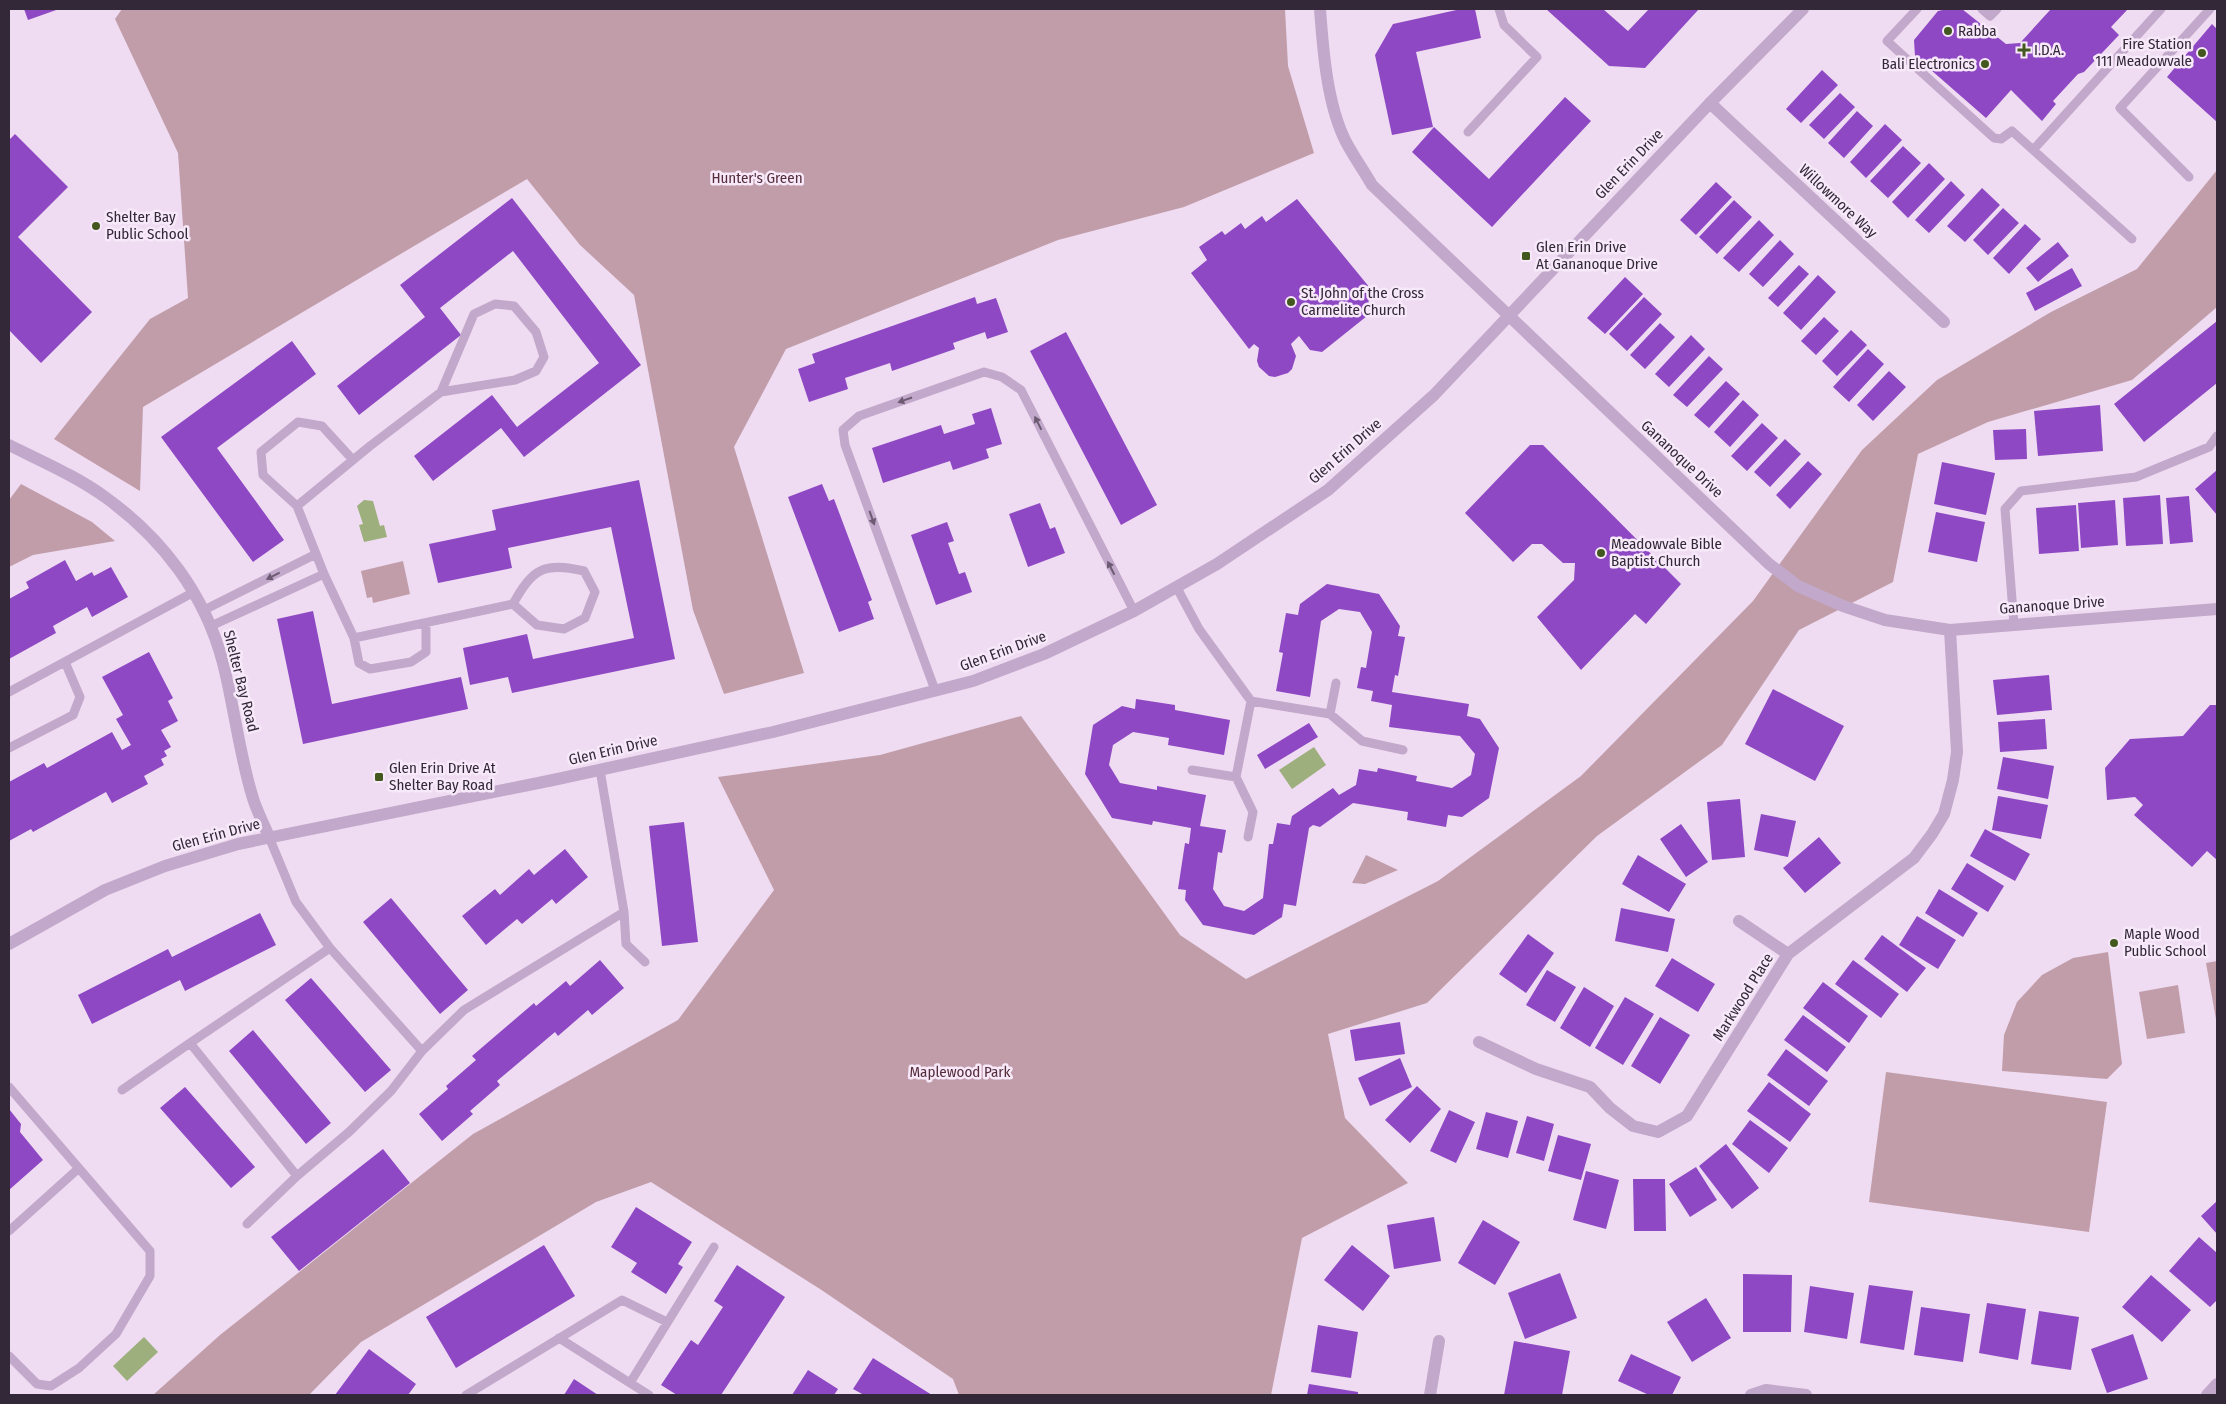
<svg xmlns="http://www.w3.org/2000/svg" width="2226" height="1404" font-family="'Fira Sans Condensed',sans-serif">
	<rect width="100%" height="100%" fill="#efdcf2"/>
	<!-- green -->
	<path fill="#c19da9" d="M122,9H1285L1288,66L1314,153L1184,207L1058,240L786,349L734,447L804,673L724,694L693,610L634,295L580,245L527,179L143,407L140,491L54,439L150,319L188,298L178,153L115,19Z
		M2217,170V307L2132,380L1988,422L1918,454L1893,582L1799,630L1722,745L1597,836L1427,1003L1328,1034L1345,1118L1408,1183L1302,1238L1271,1395H959L953,1379L820,1289L651,1182L596,1202L361,1342L309,1395H153L220,1335L473,1134L678,1020L774,890L718,777L880,755L1021,716L1180,935L1246,979L1438,881L1581,776L1753,601L1862,450L1937,380L2051,312L2137,269Z
		M21,484L92,522L115,541L33,555L9,567V500Z
		M403,561L410,594L373,603L372,597L367,598L361,571Z
		M1366,855L1398,870L1365,884L1352,883Z
		M2108,952L2122,1064L2107,1079L2002,1071L2004,1035L2017,1002L2042,975L2073,958Z
		M2217,961V1025L2206,963Z
		M2178,985L2185,1033L2147,1039L2139,992Z
		M1886,1072L2107,1102L2089,1232L1869,1202Z"/>
	<!-- water -->
	<path fill="#9caf7c" d="M364,500L373,501L380,526L384,525L387,537L364,542L359,525L363,524L357,506Z
		M1314,747L1326,765L1292,789L1279,770Z
		M144,1337L158,1352L127,1381L113,1366Z"/>
	<!-- building -->
	<path fill="#8e48c4" d="M24,9H59L28,20Z
		M1461,9H1475L1481,38L1416,52L1433,127L1392,135L1375,55L1393,24Z
		M1546,9H1603L1628,31L1649,9H1699L1645,68L1609,66Z
		M1947,9H1962L2006,44L2020,43L2051,9H2128L2111,27L2119,35L2084,72L2078,74L2053,101L2056,104L2042,121L2011,90L1986,118L1915,56L1914,40L1938,11Z
		M2212,24L2217,29V122L2167,77Z
		M1822,70L1838,85L1801,123L1786,109Z
		M1840,93L1855,107L1824,139L1809,125Z
		M1565,97L1591,121L1492,227L1412,152L1434,127L1489,179Z
		M1857,111L1873,126L1844,158L1828,143Z
		M1885,124L1902,140L1866,178L1850,162Z
		M15,134L68,187L18,237L92,312L41,363L9,330V140Z
		M1903,146L1921,163L1888,198L1870,181Z
		M1929,163L1945,179L1908,218L1892,202Z
		M1951,181L1965,195L1929,233L1915,220Z
		M1716,182L1732,197L1696,235L1680,220Z
		M1982,188L2000,205L1965,242L1947,226Z
		M512,198L641,365L524,457L501,428L433,481L414,456L492,395L517,427L599,363L513,251L440,308L461,335L359,415L337,386L425,317L400,285Z
		M1297,199L1370,288L1367,316L1322,352L1310,350L1299,336L1291,344L1296,356L1292,369L1288,373L1275,377L1269,376L1259,367L1257,361L1259,348L1254,344L1249,349L1191,273L1207,260L1199,247L1222,231L1225,235L1241,223L1245,229L1262,216L1266,222Z
		M1734,200L1752,217L1717,254L1699,237Z
		M2003,208L2019,223L1988,255L1973,240Z
		M1759,220L1774,235L1739,272L1723,258Z
		M2025,224L2041,239L2009,274L1993,258Z
		M1780,240L1794,254L1763,287L1749,274Z
		M2058,242L2069,256L2038,282L2026,268Z
		M1799,265L1809,274L1778,307L1768,298Z
		M2072,268L2082,286L2035,311L2026,293Z
		M1818,275L1836,292L1801,330L1783,313Z
		M1625,277L1643,294L1605,334L1587,318Z
		M975,297L977,304L996,298L1008,332L987,339L985,332L953,343L955,349L892,371L890,363L845,378L848,389L809,402L798,369L815,363L812,354Z
		M1644,297L1662,314L1627,351L1609,334Z
		M1824,317L1839,331L1816,355L1801,341Z
		M2217,321V383L2144,442L2114,404Z
		M1660,323L1675,337L1645,369L1630,355Z
		M1851,330L1867,345L1837,376L1822,361Z
		M1066,332L1157,505L1121,525L1030,351Z
		M1691,335L1705,349L1669,387L1655,374Z
		M292,341L316,374L217,448L284,540L253,562L161,437Z
		M1868,349L1884,364L1849,402L1833,387Z
		M1709,356L1723,369L1687,407L1673,395Z
		M1889,371L1906,387L1873,421L1857,405Z
		M1726,381L1740,394L1709,428L1694,415Z
		M1743,400L1759,415L1730,447L1714,432Z
		M2100,405L2103,451L2038,456L2034,411Z
		M991,408L1002,444L986,449L989,458L953,470L950,461L883,483L872,448L941,425L944,434L975,424L972,414Z
		M1762,423L1778,438L1747,471L1731,456Z
		M2026,429L2027,459L1995,460L1993,430Z
		M1785,439L1801,454L1770,487L1754,472Z
		M1530,445H1543L1681,584L1646,624L1635,614L1581,670L1537,617L1574,580L1575,563H1563L1542,544H1532L1513,562L1465,513Z
		M1808,461L1822,474L1790,509L1776,495Z
		M1942,462L1995,473L1986,515L1934,504Z
		M2217,470V515L2195,489Z
		M639,480L675,659L512,693L508,677L470,685L463,648L527,634L533,659L634,638L611,527L508,548L512,568L438,583L429,544L496,530L492,510Z
		M822,484L829,501L834,499L872,600L868,602L874,619L839,632L788,497Z
		M2160,495L2163,544L2126,546L2123,498Z
		M2189,496L2193,542L2170,544L2166,498Z
		M2115,500L2118,545L2081,548L2078,503Z
		M1040,503L1050,529L1055,527L1065,553L1028,567L1009,514Z
		M2076,505L2079,551L2039,554L2036,508Z
		M1936,512L1985,522L1977,562L1928,552Z
		M947,522L954,541L948,543L959,574L965,572L972,592L936,605L911,535Z
		M65,560L76,581L92,572L94,576L111,567L128,597L92,617L87,607L53,626L56,633L9,659V599L29,588L26,582Z
		M1327,584L1379,594L1400,626L1398,636L1405,637L1398,676L1395,675L1392,692L1469,704L1467,716L1480,719L1499,748L1489,798L1462,817L1448,815L1446,827L1407,820L1408,812L1353,803L1320,827L1313,825L1309,828L1296,906L1284,904L1282,917L1254,935L1203,925L1185,900L1186,890L1178,889L1185,843L1189,844L1191,828L1153,821L1152,825L1112,818L1085,774L1093,725L1122,706L1135,709L1136,699L1175,705V710L1230,720L1224,755L1168,745L1169,738L1133,732L1113,745L1109,765L1120,783L1157,790V786L1206,795L1200,826L1226,830L1222,853L1218,852L1213,889L1224,906L1244,911L1263,898L1269,844H1273L1277,823L1290,825L1292,816L1333,788L1339,795L1356,785L1359,769L1377,772L1378,768L1417,776L1416,781L1452,788L1471,775L1475,754L1460,736L1389,727L1392,705L1371,701L1373,691L1357,688L1361,667L1366,668L1372,632L1360,612L1339,609L1321,621L1310,697L1276,691L1283,653L1279,652L1286,613L1298,615L1300,604Z
		M313,611L332,704L461,677L468,709L303,744L277,619Z
		M149,652L173,698L168,701L178,721L161,730L171,747L164,751L167,756L161,759L164,765L144,776L148,784L112,803L106,792L33,832L31,829L9,841V782L44,763L47,768L112,732L122,750L131,745L116,719L123,715L102,677Z
		M2049,675L2052,710L1997,715L1993,680Z
		M1773,689L1844,726L1815,781L1745,744Z
		M2210,705H2217V860L2207,851L2192,867L2134,815L2143,805L2135,797L2107,800L2105,768L2130,739L2183,736Z
		M2045,719L2047,749L2000,752L1998,722Z
		M1309,723L1318,737L1265,769L1257,755Z
		M2003,757L2054,766L2048,799L1997,789Z
		M1998,796L2048,805L2041,839L1992,830Z
		M1740,799L1745,857L1712,860L1707,802Z
		M1761,814L1796,821L1788,857L1754,850Z
		M684,822L698,942L662,946L649,826Z
		M1681,824L1708,862L1686,877L1660,839Z
		M1985,829L2030,854L2015,881L1970,856Z
		M1819,837L1841,863L1805,893L1783,868Z
		M565,849L588,877L556,904L552,899L522,924L517,919L486,945L462,916L495,889L500,895L529,869L534,875Z
		M1638,855L1686,884L1669,912L1622,884Z
		M1967,863L2004,886L1988,912L1951,889Z
		M1939,889L1978,913L1963,937L1925,913Z
		M391,898L468,990L440,1014L363,922Z
		M1621,908L1675,919L1668,952L1615,941Z
		M260,913L276,945L185,991L180,980L92,1024L78,995L168,949L172,957Z
		M1917,916L1956,940L1938,969L1899,945Z
		M1528,934L1554,953L1526,993L1499,974Z
		M1882,935L1926,968L1907,992L1864,959Z
		M1672,958L1715,984L1698,1012L1655,986Z
		M600,960L624,988L592,1015L588,1010L558,1036L555,1032L497,1081L500,1085L470,1111L473,1114L442,1141L419,1114L448,1089L446,1086L476,1060L472,1056L534,1003L536,1006L566,981L570,986Z
		M1853,960L1899,994L1881,1018L1835,984Z
		M1547,970L1576,987L1555,1022L1526,1005Z
		M311,978L391,1070L365,1092L285,1000Z
		M1823,982L1868,1016L1849,1043L1803,1008Z
		M1584,987L1614,1006L1590,1047L1560,1028Z
		M1625,997L1654,1014L1623,1065L1595,1048Z
		M1803,1015L1846,1047L1827,1072L1784,1040Z
		M1660,1017L1690,1035L1660,1084L1631,1066Z
		M1400,1022L1405,1054L1355,1061L1350,1030Z
		M253,1030L331,1123L306,1144L229,1051Z
		M1786,1049L1828,1081L1809,1106L1767,1075Z
		M1400,1058L1412,1087L1370,1106L1358,1078Z
		M1769,1082L1811,1114L1790,1142L1747,1111Z
		M1417,1086L1441,1109L1410,1143L1385,1120Z
		M185,1087L255,1167L231,1188L160,1108Z
		M9,1109L21,1124L20,1132L43,1160L9,1190Z
		M1449,1110L1475,1122L1456,1163L1430,1151Z
		M1486,1112L1518,1121L1508,1158L1476,1149Z
		M1527,1116L1554,1124L1544,1161L1516,1153Z
		M1750,1120L1788,1148L1769,1173L1732,1144Z
		M1558,1135L1591,1144L1581,1180L1548,1171Z
		M1726,1144L1759,1188L1732,1209L1699,1166Z
		M383,1149L410,1183L299,1271L271,1237Z
		M1696,1167L1717,1200L1690,1217L1669,1184Z
		M1586,1171L1619,1180L1606,1229L1573,1220Z
		M1633,1179H1665L1666,1231H1634Z
		M2217,1201V1234L2201,1216Z
		M636,1207L692,1242L678,1264L683,1267L666,1294L631,1272L637,1263L611,1247Z
		M1434,1217L1441,1261L1394,1269L1387,1225Z
		M1483,1220L1520,1242L1495,1285L1458,1263Z
		M2199,1237L2217,1253V1300L2210,1307L2169,1271Z
		M544,1245L575,1296L456,1368L426,1317Z
		M1352,1245L1390,1276L1363,1311L1324,1280Z
		M737,1265L785,1297L721,1395H677L661,1385L691,1340L698,1345L723,1307L714,1301Z
		M1560,1273L1577,1318L1525,1339L1508,1293Z
		M1743,1274L1792,1275L1791,1332H1743Z
		M2151,1275L2191,1310L2162,1342L2122,1307Z
		M1869,1285L1913,1291L1904,1350L1860,1343Z
		M1810,1286L1854,1293L1847,1339L1804,1332Z
		M1706,1298L1731,1338L1692,1362L1667,1322Z
		M1987,1303L2026,1309L2018,1360L1979,1353Z
		M1921,1307L1970,1314L1963,1362L1914,1355Z
		M2039,1311L2079,1317L2071,1370L2031,1364Z
		M1318,1325L1358,1332L1351,1378L1311,1372Z
		M2133,1334L2148,1379L2107,1393L2091,1349Z
		M1514,1341L1570,1351L1562,1395H1504Z
		M369,1349L416,1384L408,1395H335Z
		M1631,1354L1681,1377L1672,1395H1649L1618,1381Z
		M873,1358L932,1395H864L853,1389Z
		M808,1370L838,1389L834,1395H792Z
		M574,1379L598,1395H564Z
		M1309,1384L1358,1392V1395H1307Z"/>
	<g fill="none" stroke-linecap="round" stroke-linejoin="round">
		<!-- service -->
		<path stroke="#c2a8ca" stroke-width="9" d="M1917,9L1887,41L1994,138L2001,139L2012,131L2132,239
			M1982,9L1990,16L1997,9
			M1468,132L1537,57L1504,25L1499,9
			M2033,150L2161,9
			M2189,177L2120,108L2210,9
			M441,392L474,314L495,304L514,306L536,332L544,357L536,371L515,380L441,392L370,446L297,506L324,574L354,638L513,604C533,568 544,562 584,571L595,592L585,618L564,629L537,625L513,604
			M297,506L263,475L261,452L298,422L322,426L353,460
			M1177,588L1199,629L1251,701L1330,714L1362,741L1403,750
			M204,610L316,554
			M2014,625L2005,509L2021,491L2136,477L2209,447L2217,436
			M211,626L324,574
			M354,638L359,663L370,669L411,662L426,652V624
			M935,690L845,445L843,430L859,416L984,372L1002,377L1021,390L1134,611
			M9,692L194,592
			M1330,714L1336,683
			M9,748L73,715L80,697L65,662
			M1192,770L1236,777
			M269,837L296,902L330,948L190,1043L297,1176L349,1132L391,1091L422,1051L464,1010L624,912L600,770
			M1248,837L1253,812L1236,777L1251,701
			M624,912L626,944L645,962
			M330,948L422,1051
			M9,1087L150,1251V1276L116,1334L79,1368L51,1386L37,1384L9,1356
			M122,1090L190,1043
			M247,1224L297,1176
			M9,1231L79,1168
			M559,1338L649,1395
			M630,1383L714,1247
			M466,1395L622,1300L667,1322"/>
		<!-- minor -->
		<path stroke="#c2a8ca" stroke-width="12" d="M1710,103L1944,322
			M1739,921L1788,954
			M1479,1042L1536,1069L1590,1087L1610,1108L1633,1126L1658,1132L1687,1116L1788,954L1914,858L1932,834L1944,814L1953,780L1957,752L1950,630
			M1430,1395L1439,1341
			M1751,1395L1766,1390L1806,1395
			M2207,1395L2217,1384"/>
		<!-- tertiary -->
		<path stroke="#c2a8ca" stroke-width="12" d="M1320,9C1323,50 1327,105 1346,142C1354,157 1364,171 1372,185L1769,564L1798,586L1843,606L1885,620L1950,630L2217,609
			M9,445C41,461 76,476 105,497C162,538 205,594 223,663C234,706 239,752 252,795C256,810 264,824 269,837
			M9,944L105,890L165,866L238,844L553,780L773,732L973,681L1044,654L1134,611L1217,564L1328,490L1434,395L1710,103L1803,9"/>
	</g>
	<!-- one-way arrows -->
	<defs><path id="oneway-solid" d="M-6-.8H1V-3.2L6.5 0L1 3.2V.8H-6Z" transform="scale(1.25)"/></defs>
	<g fill="#6c5b72">
		<use href="#oneway-solid" transform="translate(905 400) rotate(161)"/>
		<use href="#oneway-solid" transform="translate(1038 423) rotate(-117)"/>
		<use href="#oneway-solid" transform="translate(872 518) rotate(70)"/>
		<use href="#oneway-solid" transform="translate(1111 568) rotate(-117)"/>
		<use href="#oneway-solid" transform="translate(273 576) rotate(153)"/>
	</g>
	<!-- markers -->
	<g fill="#42581e" stroke="#f7e9f9" stroke-width="2">
		<circle cx="1948" cy="31" r="5"/>
		<path d="M2021.5 42.5h5v5h5v5h-5v5h-5v-5h-5v-5h5z"/>
		<circle cx="2202" cy="53" r="5"/>
		<circle cx="1985" cy="64" r="5"/>
		<circle cx="96" cy="226" r="5"/>
		<rect x="1521" y="251" width="10" height="10" rx="2.5"/>
		<circle cx="1291" cy="302" r="5"/>
		<circle cx="1601" cy="553" r="5"/>
		<rect x="374" y="772" width="10" height="10" rx="2.5"/>
		<circle cx="2114" cy="943" r="5"/>
	</g>
	<g text-anchor="middle" stroke-width="5" stroke-linejoin="round" paint-order="stroke">
		<!-- poi labels -->
		<g font-size="15" fill="#322837" stroke="#f7e9f9" text-anchor="start">
			<text x="1958" y="36">Rabba</text>
			<text x="2192" y="49" text-anchor="end">Fire Station<tspan x="2192" dy="17">111 Meadowvale</tspan></text>
			<text x="2034" y="55">I.D.A.</text>
			<text x="1975" y="69" text-anchor="end">Bali Electronics</text>
			<text x="106" y="222">Shelter Bay<tspan x="106" dy="17">Public School</tspan></text>
			<text x="1536" y="252">Glen Erin Drive<tspan x="1536" dy="17">At Gananoque Drive</tspan></text>
			<text x="1301" y="298">St. John of the Cross<tspan x="1301" dy="17">Carmelite Church</tspan></text>
			<text x="1611" y="549">Meadowvale Bible<tspan x="1611" dy="17">Baptist Church</tspan></text>
			<text x="389" y="773">Glen Erin Drive At<tspan x="389" dy="17">Shelter Bay Road</tspan></text>
			<text x="2124" y="939">Maple Wood<tspan x="2124" dy="17">Public School</tspan></text>
		</g>
		<!-- street labels -->
		<g font-size="15" fill="#322837" stroke="#f7e9f9">
			<text transform="translate(1629 164) rotate(-46)" y="5">Glen Erin Drive</text>
			<text transform="translate(1838 201) rotate(43)" y="5">Willowmore Way</text>
			<text transform="translate(1345 451) rotate(-41)" y="5">Glen Erin Drive</text>
			<text transform="translate(1682 459) rotate(43)" y="5">Gananoque Drive</text>
			<text transform="translate(2052 605) rotate(-4)" y="5">Gananoque Drive</text>
			<text transform="translate(1003 651) rotate(-20)" y="5">Glen Erin Drive</text>
			<text transform="translate(241 681) rotate(76)" y="5">Shelter Bay Road</text>
			<text transform="translate(613 750) rotate(-13)" y="5">Glen Erin Drive</text>
			<text transform="translate(216 835) rotate(-15)" y="5">Glen Erin Drive</text>
			<text transform="translate(1743 997) rotate(-58)" y="5">Markwood Place</text>
		</g>
		<!-- park labels -->
		<g font-size="15" fill="#552c39" stroke="#f7e9f9">
			<text x="757" y="183">Hunter's Green</text>
			<text x="960" y="1077">Maplewood Park</text>
		</g>
	</g>
	<!-- border -->
	<rect width="2226" height="1404" fill="none" stroke="#322837" stroke-width="20"/>
</svg>
